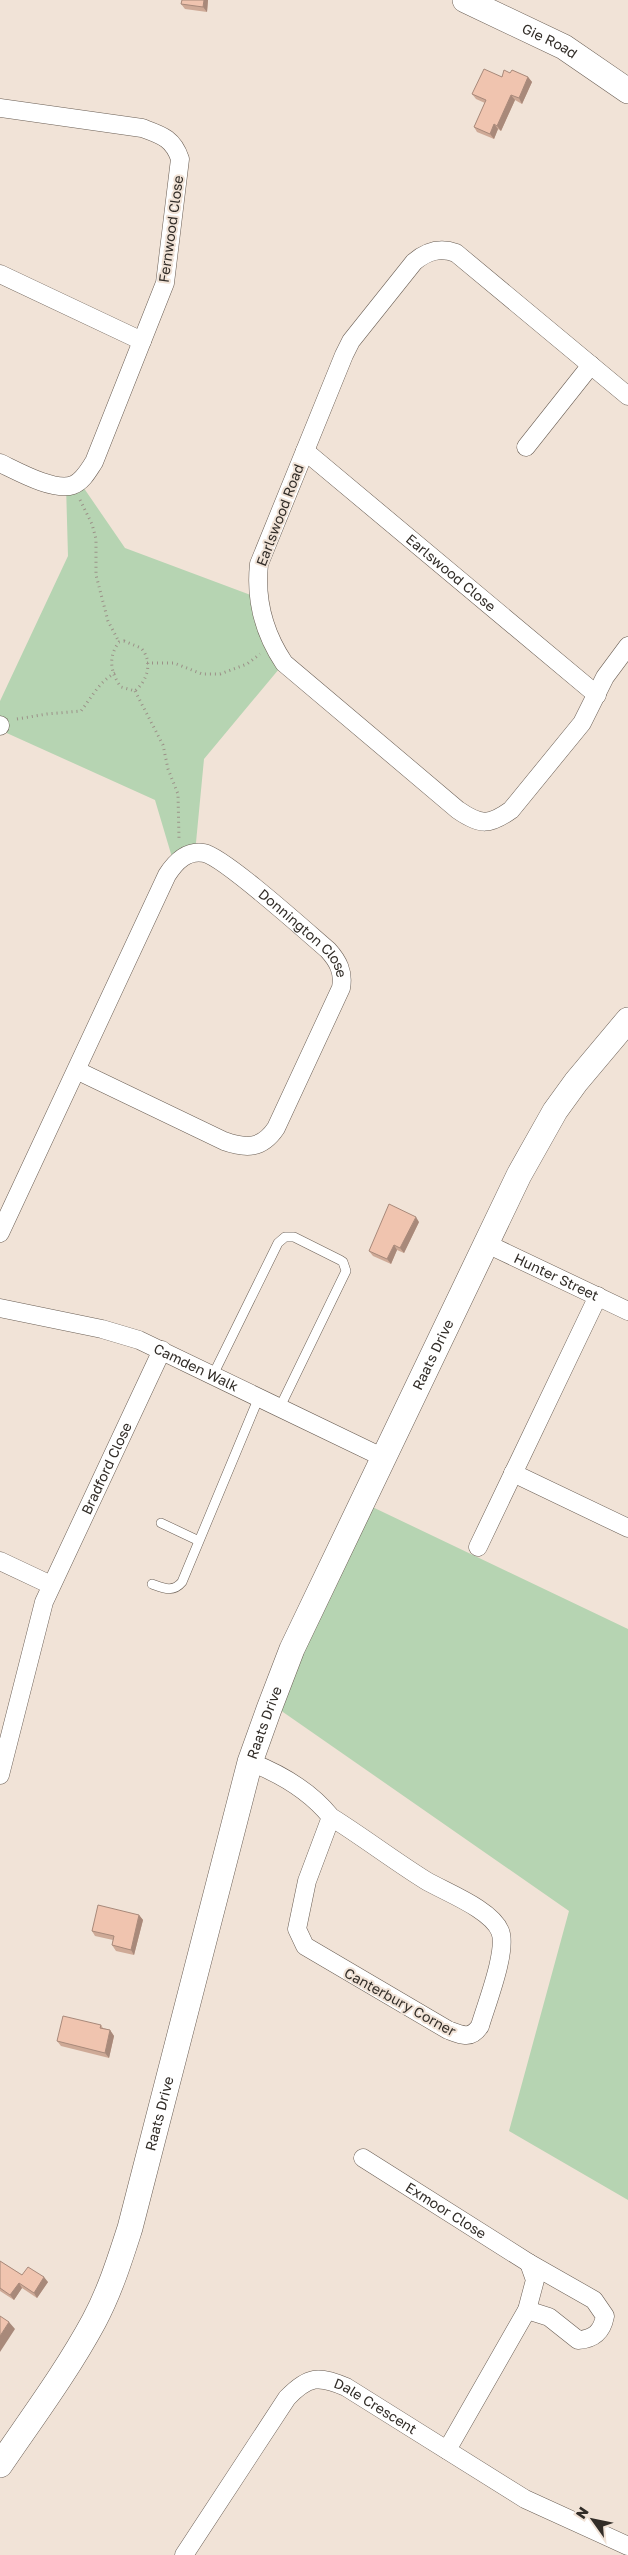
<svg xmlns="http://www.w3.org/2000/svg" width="628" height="2555" font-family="'Golos Text',sans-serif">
	<rect width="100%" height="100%" fill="#f1e3d7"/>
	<!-- green -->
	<path fill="#b6d4b2" d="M79,481L125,548L259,598L284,663L204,759L195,853L174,864L155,800L0,730V701L68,556L66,485Z
		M364,1503L628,1629V2200L509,2131L569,1911L270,1703Z"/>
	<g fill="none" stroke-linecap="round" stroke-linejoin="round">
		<!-- lane casing -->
		<g stroke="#6a5e54" stroke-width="10">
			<path id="lane" d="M213,1375L278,1243L285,1237H294L340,1260L343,1262L346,1271L280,1407
				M161,1523L197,1540
				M152,1584C163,1588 173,1593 182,1582L259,1397"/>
		</g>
		<!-- street casing -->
		<g stroke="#6a5e54" stroke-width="19">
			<g id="street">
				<path d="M0,108L142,128C161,135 173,138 180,159L165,283L94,462C88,471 83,481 73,485C54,492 17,471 0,463"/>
				<path d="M0,274L142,341"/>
				<path d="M628,396L456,253C440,247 427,251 414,262L351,341L344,355L259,564C255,601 264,633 284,663L458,810C481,826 490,825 511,810L582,723L605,677L628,646"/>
				<path d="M526,447L591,365"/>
				<path id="s1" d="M305,451L597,695"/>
				<path d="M0,725V726"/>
				<path id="s2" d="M0,1233L167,875C176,861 187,850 204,853C224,857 307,932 328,950C338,961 344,972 341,988L276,1128C262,1149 246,1149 224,1141L76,1070"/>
				<path id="s3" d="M485,1243L628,1311"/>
				<path id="s4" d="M0,1308L102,1329L139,1340L382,1457"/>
				<path d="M513,1473L628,1528"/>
				<path d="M478,1547L598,1296"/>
				<path d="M0,1561L51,1585"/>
				<path d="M250,1762C281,1774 310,1791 331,1817C363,1837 393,1860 425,1880C445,1892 491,1909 500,1931C508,1950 486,2005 480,2026C471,2040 461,2035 448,2030L305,1946L297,1929L307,1881L331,1817"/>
				<path id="s5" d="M0,1775L44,1602L162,1350"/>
				<path id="s6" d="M363,2158L529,2263L594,2300L605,2316C602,2332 594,2339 578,2340L549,2317L527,2310"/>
				<path d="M447,2450L527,2310L535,2280L529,2263"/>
				<path id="s7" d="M184,2555L287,2398C308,2376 319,2375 346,2387L525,2499L628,2546"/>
			</g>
		</g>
		<!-- secondary casing -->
		<g stroke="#6a5e54" stroke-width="26">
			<g id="secondary">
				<path id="s8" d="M465,0L564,47L628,91"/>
				<path id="s9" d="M0,2465C32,2418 67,2371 94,2321C110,2291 120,2259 130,2228L250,1762L269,1709L292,1649L519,1175L555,1111L576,1082L628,1020"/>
			</g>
		</g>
		<!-- path -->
		<path stroke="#9b9188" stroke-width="3" stroke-dasharray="1 4" stroke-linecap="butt" d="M80,500L92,524L96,539V575L108,621L119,642
			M124,641L141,648C153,661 148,680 135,691L121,687C110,672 108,657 119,642Z
			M147,663H174L202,674H220L247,664L260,654
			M135,691L163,745L168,769L178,794L179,839
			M17,719L47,714L81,711C92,697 98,683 115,673"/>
		<!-- lane -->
		<use href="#lane" stroke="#fff" stroke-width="9"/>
		<!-- street -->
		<use href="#street" stroke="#fff" stroke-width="18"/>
		<!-- secondary -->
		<use href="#secondary" stroke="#fff" stroke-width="25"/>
	</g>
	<!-- wall -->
	<path fill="#cea996" d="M182,0H208L207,12L185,9L181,4Z
		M510,73L528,77L532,82L522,104L515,100L501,131L498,129L494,139L477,132L474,127L485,103L476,99L472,94L502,77Z
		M419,1222L404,1253L397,1250L391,1264L373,1256L369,1251Z
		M139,1915L143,1920L134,1955L116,1951L112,1945L113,1940L95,1936L92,1931Z
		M101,2025L103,2028L110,2030L114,2036L109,2058L61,2046L57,2041Z
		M0,2261L22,2275L48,2282L37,2298L22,2288L14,2300L0,2291Z"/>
	<!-- shaded-wall -->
	<path fill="#a8897a" d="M204,0H208L207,12L203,7Z
		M528,77L532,82L522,104L519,98Z
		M511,95L515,100L501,131L497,126Z
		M494,124L498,129L494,139L490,134Z
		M416,1217L419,1222L404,1253L400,1248Z
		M394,1245L397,1250L391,1264L387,1259Z
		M139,1915L143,1920L134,1955L131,1950Z
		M110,2030L114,2036L109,2058L105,2053Z
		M44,2277L48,2282L37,2298L34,2293Z
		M19,2283L22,2288L14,2300L10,2295Z
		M9,2322L15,2329L0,2352V2336Z"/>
	<!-- building -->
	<path fill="#f0c4af" stroke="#a8897a" d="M182,0H204L203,7L181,4Z
		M484,69L502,77L504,70L510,73L512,70L528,77L519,98L511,95L497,126L494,124L490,134L474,127L486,100L472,94Z
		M389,1204L416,1217L400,1248L394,1245L387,1259L369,1251Z
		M98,1905L139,1915L131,1950L112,1945L114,1936L92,1931Z
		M63,2016L101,2025L100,2028L110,2030L105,2053L57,2041Z
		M0,2261L22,2275L28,2267L44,2277L34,2293L19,2283L10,2295L0,2288Z
		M0,2316L9,2322L0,2336Z"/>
	<g text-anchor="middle" stroke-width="4" stroke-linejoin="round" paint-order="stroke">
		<!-- street labels -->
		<g font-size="14" fill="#322d28" stroke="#f1e3d7">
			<text dy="5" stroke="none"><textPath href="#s8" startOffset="94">Gie Road</textPath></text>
			<text transform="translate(171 229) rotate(-82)" y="5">Fernwood Close</text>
			<text transform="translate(280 515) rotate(-69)" y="5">Earlswood Road</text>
			<text dy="5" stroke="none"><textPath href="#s1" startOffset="190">Earlswood Close</textPath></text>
			<text dy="5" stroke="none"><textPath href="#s2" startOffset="570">Donnington Close</textPath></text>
			<text dy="5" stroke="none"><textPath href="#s3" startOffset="79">Hunter Street</textPath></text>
			<text dy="5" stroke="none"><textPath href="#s9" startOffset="1200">Raats Drive</textPath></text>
			<text dy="5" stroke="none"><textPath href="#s4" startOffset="206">Camden Walk</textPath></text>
			<text dy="5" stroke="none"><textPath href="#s5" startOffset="326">Bradford Close</textPath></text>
			<text dy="5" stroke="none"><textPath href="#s9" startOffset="795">Raats Drive</textPath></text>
			<text transform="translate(400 2002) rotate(29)" y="5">Canterbury Corner</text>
			<text dy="5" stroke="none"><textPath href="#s9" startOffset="390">Raats Drive</textPath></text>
			<text dy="5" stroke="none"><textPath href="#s6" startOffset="98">Exmoor Close</textPath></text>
			<text dy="5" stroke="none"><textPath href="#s7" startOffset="289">Dale Crescent</textPath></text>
		</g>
	</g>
	<!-- north arrow -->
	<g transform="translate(593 2520) rotate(303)" stroke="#f1e3d7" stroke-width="4" paint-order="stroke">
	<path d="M0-4L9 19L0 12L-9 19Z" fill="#322d28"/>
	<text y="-8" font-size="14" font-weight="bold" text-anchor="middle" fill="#322d28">N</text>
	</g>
</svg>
